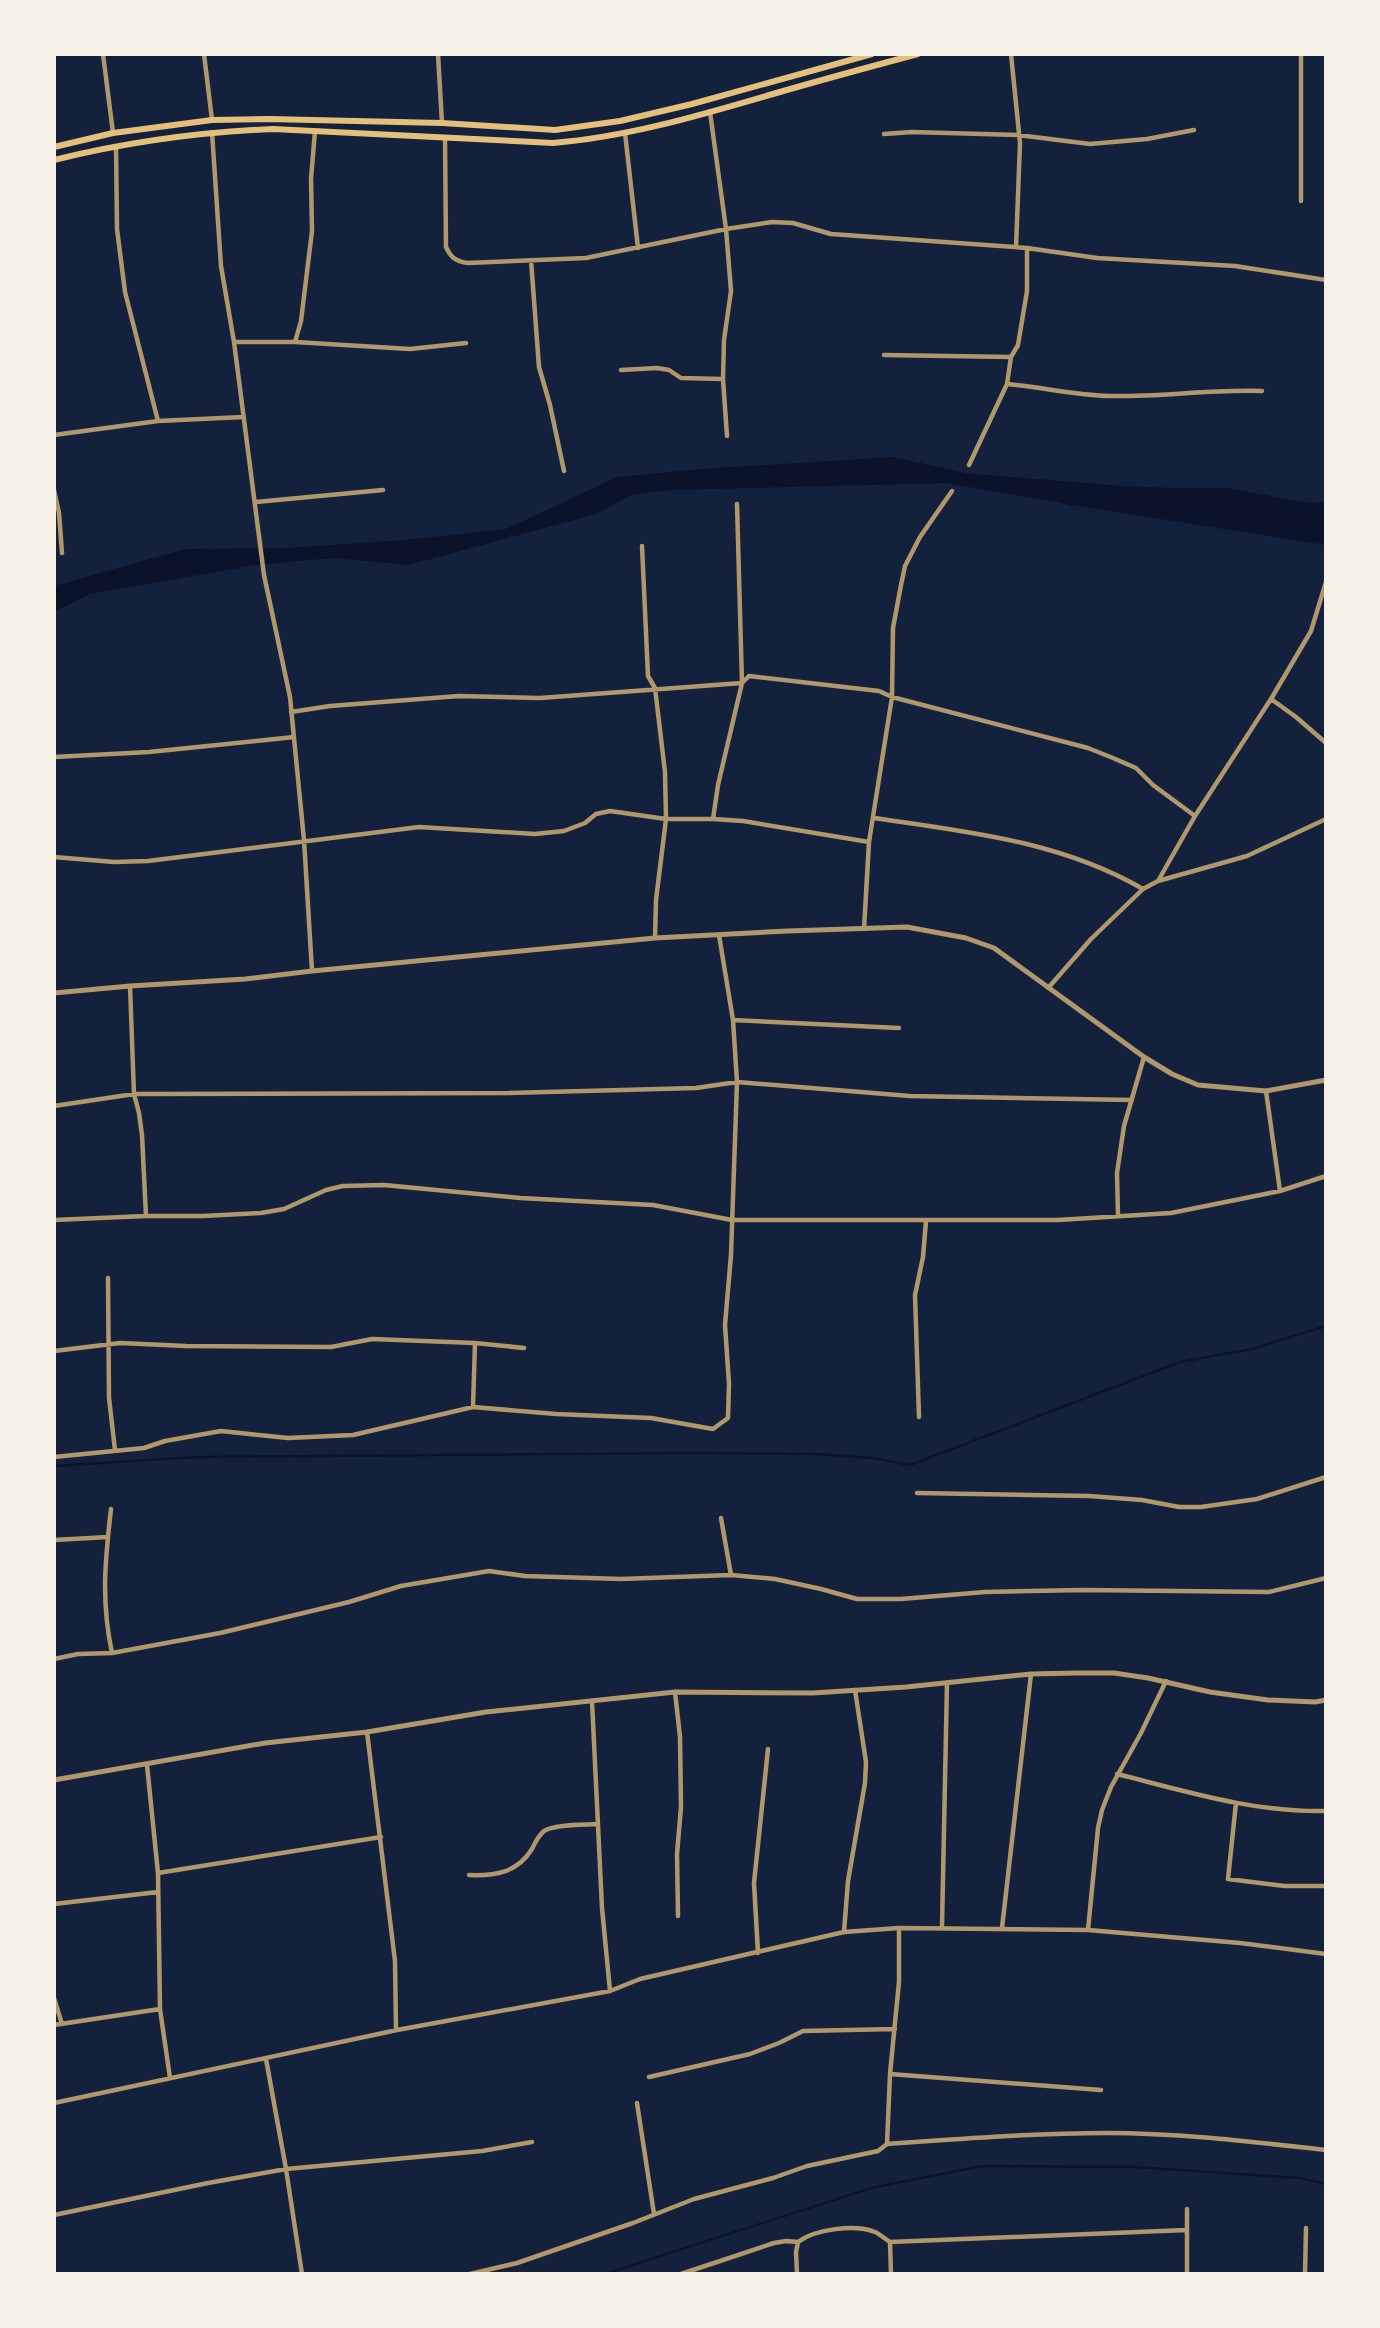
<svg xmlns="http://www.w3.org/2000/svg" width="1380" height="2328" font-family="Overpass,sans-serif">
	<rect width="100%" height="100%" fill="#14213d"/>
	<!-- water -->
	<path fill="#0b132b" d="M894,457L965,473L1122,486L1173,488H1227L1303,502L1326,503V545L1071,505L946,483L671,490L631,495L596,514L409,565L333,558L256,565L90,594L54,612V586L185,549L288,548L404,540L506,529L617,477L701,469Z"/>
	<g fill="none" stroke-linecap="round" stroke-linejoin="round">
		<!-- stream -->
		<path stroke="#0b132b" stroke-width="2.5" d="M54,1466L197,1457L687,1453L816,1454L873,1458L910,1465L1180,1362L1252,1349L1326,1326
			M605,2274L871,2188L982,2166L1135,2167L1300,2178L1326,2184"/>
		<!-- minor -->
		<path stroke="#b1986c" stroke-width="4.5" d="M103,54L113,133
			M204,54L212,120
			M438,54L442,123
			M1011,54L1020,143L1016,247
			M1301,54V201
			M710,112L726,229L731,291L724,340L723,379L727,436
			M212,132L221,266L234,342L264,575L290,697L304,840L312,971
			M625,133L638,248
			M884,134L912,132L1018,135L1090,144L1147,139L1194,130
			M445,137L446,247C451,258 456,261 467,263L586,258L726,229L772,222L793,223L831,234L1027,248L1097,258L1235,266L1326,280
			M116,146L117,229L125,292L158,421
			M531,260L539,367L550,405L564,471
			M234,342H295L410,349L466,343
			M295,342L301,321L312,231L311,179L315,131
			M884,355L1011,357
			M621,370L657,368L669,370L681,378L722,379
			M1007,384C1041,387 1075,395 1110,396C1161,397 1211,389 1262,391
			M54,435L158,421L243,417
			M969,465L1007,384L1011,357L1018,345L1027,291V248
			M54,490L59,513L62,553
			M256,502L383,490
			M642,546L648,676L655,688L665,772L666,819L656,900L655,938
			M1271,699L1296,717L1326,743
			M291,712L330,706L459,696L540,698L742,683L749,676L879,691L892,697L1088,748L1113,758L1136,768L1153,785L1195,816
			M54,757L149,752L294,737
			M874,818C968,832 1060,841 1143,889
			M713,819L718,785L742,683L737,504
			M54,857L114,862L148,861L419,827L535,834L564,831L585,823L596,814L610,811L666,819H713L743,821L869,842
			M1158,881L1247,856L1326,819
			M864,929L869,842L892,697L893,628L901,585L905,566L920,537L952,491
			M130,986L134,1094L139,1113L142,1135L146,1216
			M1049,987L1091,939L1143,889L1158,881L1195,816L1271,699L1311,631L1326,582
			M733,1020L899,1028
			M1266,1091L1280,1191
			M54,1106L134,1094L509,1093L696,1088L737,1082L910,1096L1132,1100
			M1118,1216L1117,1173L1124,1126L1144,1057
			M54,1220L146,1216H203L261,1213L284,1209L326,1190L343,1186L384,1185L520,1198L653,1205L732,1220H1058L1171,1213L1280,1191L1326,1176
			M108,1278L109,1398L115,1450
			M54,1351L120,1343L186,1346L331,1347L372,1339L475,1343L524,1348
			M473,1407L475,1343
			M919,1417L915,1295L923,1257L926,1221
			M54,1457L144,1448L165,1441L221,1431L288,1438L353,1435L473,1407L556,1414L651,1418L713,1429L728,1418L729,1384L725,1325L731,1255L737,1082L733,1020L719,935
			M917,1493L1089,1496L1142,1500L1179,1507H1201L1257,1499L1326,1477
			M111,1509C105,1561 101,1601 112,1653
			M721,1518L731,1575
			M54,1540L108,1537
			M54,1659L78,1654L112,1653L220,1633L349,1602L401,1586L489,1571L525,1576L621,1579L731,1575L775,1579L821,1589L857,1599H901L985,1592L1083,1590L1269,1592L1326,1578
			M675,1692L680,1737L681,1807L677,1854L678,1916
			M592,1701L602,1908L610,1991
			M367,1732L395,1961L396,2030
			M147,1765L158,1873L160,2009L170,2078
			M1117,1774C1185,1791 1255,1813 1326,1811
			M1236,1803L1228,1879L1285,1886H1326
			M158,1873L381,1837
			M469,1875C495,1876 517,1873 532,1849C535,1843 538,1836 544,1831C554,1824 585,1825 598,1824
			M54,1904L158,1892
			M942,1927L947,1683
			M1002,1928L1031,1674
			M1088,1930L1098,1828L1102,1810L1111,1787L1141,1733L1166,1681
			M844,1932L848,1881L865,1783L866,1762L855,1690
			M758,1953L754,1883L768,1749
			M54,1998L62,2024
			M54,2025L160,2009
			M266,2059L286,2169L302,2274
			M890,2074L1101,2090
			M649,2077L750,2054L779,2043L803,2031L895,2029
			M54,2103L397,2030L610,1991L640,1979L844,1932L899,1928L1088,1930L1240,1943L1326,1954
			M637,2103L654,2214
			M887,2144L890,2074L899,1982V1928
			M54,2215L208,2183L286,2169L482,2151L532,2142
			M890,2242L1186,2230
			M470,2274L517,2263L633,2223L694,2199L773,2178L807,2166L878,2151L887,2144C960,2139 1033,2133 1107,2133C1180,2133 1253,2142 1326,2150
			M681,2274L774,2243L786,2241L798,2242
			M797,2274L796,2252L798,2242C815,2229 855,2224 875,2232C880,2234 885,2239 890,2242L891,2274
			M1187,2274V2209
			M1305,2274L1306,2228"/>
		<!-- tertiary -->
		<path stroke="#b1986c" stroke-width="5" d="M54,993L130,986L245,979L312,971L655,938L788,931L907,927L966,938L994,948L1144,1057L1172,1074L1198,1085L1266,1091L1326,1080
			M54,1780L265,1743L367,1732L486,1712L675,1692L813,1693L906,1687L1031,1674L1077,1673H1114L1148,1678L1210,1692L1268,1700L1315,1702L1326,1700"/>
		<!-- secondary -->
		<path stroke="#e5c07b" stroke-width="6" d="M54,147L113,133L212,120L269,119L442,123L555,130L620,121L692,104L872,54
			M54,160C127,142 199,132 273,129L553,143C628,137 701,115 773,94C821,80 869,67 918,54"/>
	</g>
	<!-- border -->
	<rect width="1380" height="2328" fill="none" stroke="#f6f1e7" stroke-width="112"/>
</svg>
